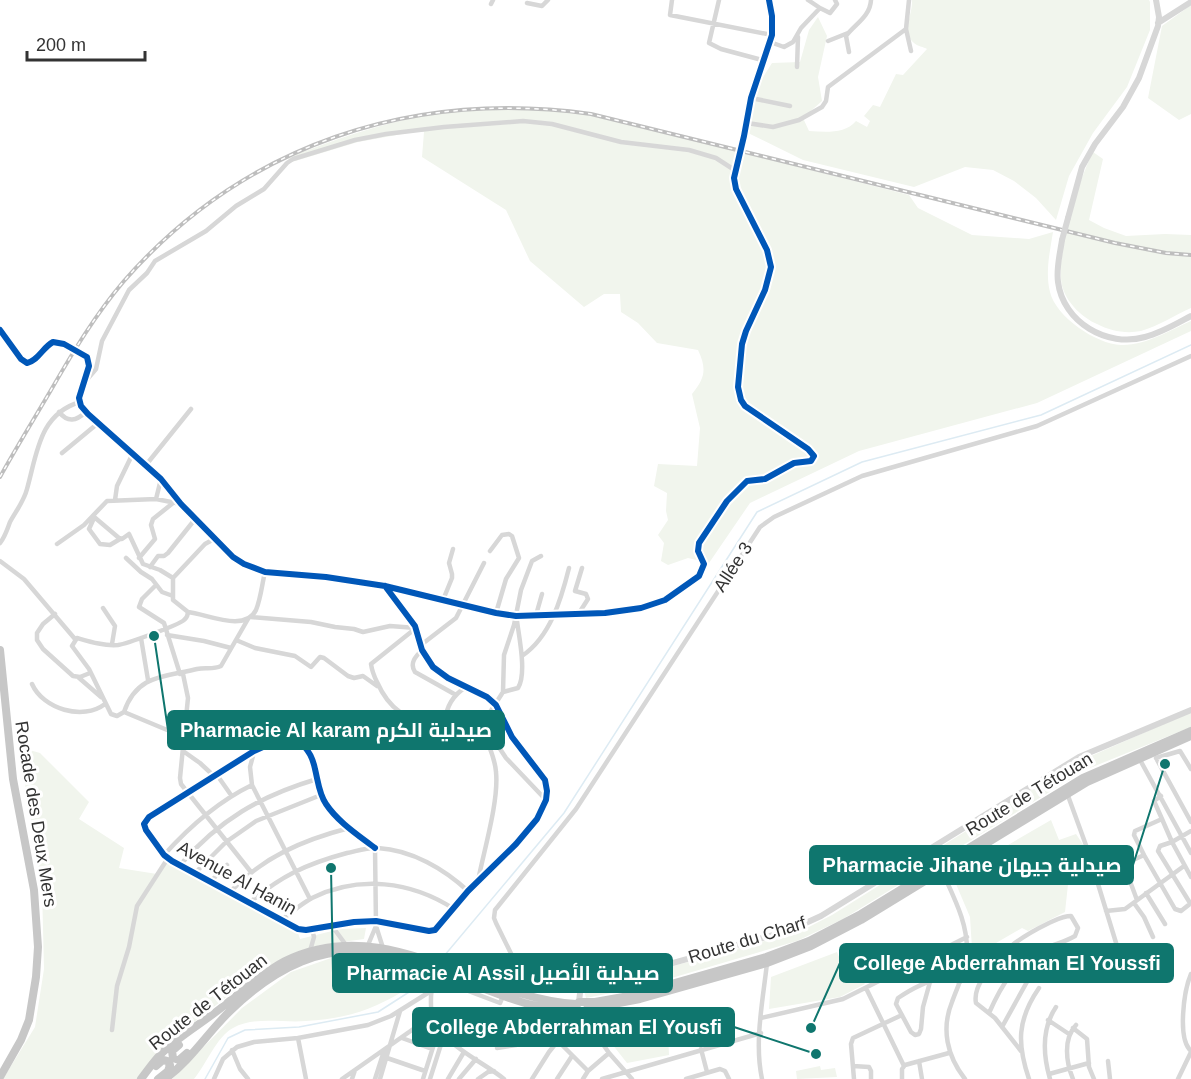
<svg xmlns="http://www.w3.org/2000/svg" width="1191" height="1079" font-family="Helvetica,Cairo,sans-serif">
	<rect width="100%" height="100%" fill="#fff"/>
	<!-- green -->
	<path fill="#f1f5ed" d="M912,0H1149L1150,2V30L1127,87L1093,133L1069,176L1056,220L1036,198L1014,181L993,170L965,167L914,187L803,160L748,133L758,85L772,63L800,62L809,30L818,17L827,36L818,77L822,101L803,118L809,131C826,132 845,134 856,121L867,127L870,121L864,116L873,105L880,107L896,74L903,75L927,49C924,47 917,46 914,43C901,33 913,13 912,0Z
		M1191,5V114L1179,120L1148,98L1162,26Z
		M497,108L571,112L618,121L909,195L918,208L972,235L1029,239L1053,232C1050,251 1045,272 1050,292C1056,317 1096,344 1121,345C1145,346 1170,330 1191,321V331L1037,403L859,451L750,503L709,563L688,558L668,565L661,561L664,543L658,535L668,520L666,511L667,493L654,486L658,464L697,466L700,428L692,394C705,378 707,369 698,350L657,343L638,323L621,312L620,294H604L584,307L530,261L506,210L422,157L424,132L419,131L358,142L292,162L288,158C357,130 423,110 497,108Z
		M1093,152L1103,159L1089,220L1104,228L1126,236L1165,234L1191,235V308C1175,315 1159,326 1141,331C1126,334 1110,331 1097,324C1083,318 1068,304 1063,289C1053,261 1079,179 1093,152Z
		M1191,712V727L1085,770L843,919L797,941L641,987L586,998L584,990L586,986L618,981L758,943L803,930L832,915L1073,764Z
		M19,747L40,753L89,802L79,819L124,848L119,868L157,874L167,863L298,933L300,939L340,929L366,928L364,939L320,945L283,958L250,979L163,1046L137,1079H3L35,1027L44,969L42,888Z
		M1051,820L1059,840L1076,834L1084,846L1074,850L1076,856L1071,857L1065,912L1028,931L1022,928L996,943V952L973,964L970,917L953,877Z
		M837,952L841,962L839,981L855,969L865,984L840,997L769,1009L771,977Z
		M334,957C366,957 395,958 425,972C422,982 411,987 402,992C370,1011 343,1019 306,1021C282,1023 254,1016 233,1028C217,1036 206,1065 194,1079H172L242,1008L291,972Z
		M659,1014L668,1033L669,1055L627,1063L601,1030V1025Z
		M820,1066L821,1070L835,1068L837,1077L797,1079L796,1071Z"/>
	<g fill="none" stroke-linecap="round" stroke-linejoin="round">
		<!-- stream -->
		<path stroke="#ddebf3" stroke-width="1.5" d="M439,962L564,813L757,512L862,462L1041,415L1191,345
			M205,1079L228,1038L245,1030L299,1027L378,1012L420,985L430,973"/>
		<!-- minor -->
		<path stroke="#d7d7d7" stroke-width="4.5" d="M672,0L670,15L772,35
			M719,0L709,43L721,49L762,60
			M909,0L906,29L911,51
			M527,3L542,6L548,0
			M491,4L493,0
			M820,8L830,13L837,4L835,0
			M828,41L848,33
			M770,42L784,47L793,42L801,28L820,8L808,0
			M849,52L846,36C855,24 870,17 871,0
			M797,67L798,37
			M751,98L790,106
			M747,123L773,127L799,120L822,107L826,101L828,87L906,29
			M744,136L751,98L772,35V16L769,0
			M0,330L21,359L27,363C45,358 44,332 68,346
			M87,357L89,366L79,398L81,406L88,414L161,479L181,504L233,557L244,564L265,572L326,577L385,586L496,613L516,616L605,613L641,608L665,600L699,576L704,564L698,551L699,543L727,501L747,481L765,479L794,463L811,461L814,456L808,449L745,406L741,400L738,387L742,344L746,331L765,290L771,267L767,250L736,189L734,178L737,165
			M85,382L96,369L102,341L129,290L147,273L155,261L206,231L236,206L264,189L287,163L293,159L355,140L386,134L444,127L523,121L552,124L621,142L689,150L716,158L736,171
			M59,412C68,423 76,421 86,412
			M62,453L97,424
			M146,465L191,409
			M156,499L161,479
			M115,500L117,486L133,453
			M93,516L119,538L122,539L129,534L143,564L160,570L173,578L205,544L214,539
			M94,518L89,529L100,544L110,545L120,539
			M0,543C5,537 7,530 10,522C16,511 24,501 27,489C37,454 39,414 80,402
			M57,544L84,525L107,501L156,499L181,504
			M490,551L502,535L509,534L512,536L519,558L506,579L496,613
			M126,558L141,572L152,579L162,592L173,596
			M139,558L155,539L151,525L153,519L173,503
			M0,561L24,579L75,639
			M150,567L158,556H164L168,553L196,518
			M173,578V600L188,612
			M156,585L142,599L139,607L164,623L180,674
			M443,600L452,578V574L449,563L453,549
			M103,608L115,626L112,644
			M579,613L588,599L586,594L575,591L582,568
			M55,614L43,624L37,633V640L43,649L73,676L80,677L90,673
			M536,615L542,594
			M251,617L311,622L335,627L354,629L363,632L390,626L416,628
			M416,628L371,664C372,671 374,676 377,682C389,709 406,721 436,722C451,723 468,718 483,723L506,758L546,800
			M167,635L204,641L231,648
			M141,638L148,680
			M236,640L255,648L295,656L311,667L320,657L324,658L348,676L354,678L363,676L377,686
			M421,645L456,618L484,563
			M422,650C416,656 409,663 415,672L456,695
			M522,656C550,637 561,600 569,568
			M183,674L188,698L184,737
			M78,677L101,697
			M32,684C43,709 83,721 105,704
			M503,692L518,688C527,674 519,637 517,621
			M124,712C137,674 165,677 197,669C205,667 213,670 221,666L248,619
			M445,722C446,707 453,695 466,687
			M183,751L200,763L214,776
			M254,752L250,767L252,785L310,899
			M1139,758L1191,853
			M1156,758L1191,822
			M1156,758L1180,751L1191,769
			M217,775L231,795
			M1067,793L1087,848L1117,946
			M1161,796L1154,801L1162,819
			M1191,831L1172,842L1191,877
			M375,848C358,835 338,822 326,804C319,794 318,781 315,769C307,731 280,738 254,751L149,817L144,824L146,830L164,855L172,861L298,929L306,930L354,922L376,921L429,931L435,930L468,891L516,844L537,819L546,800L547,791L545,780L512,737L496,705L487,697L448,678L433,667L422,650L415,626L385,586
			M375,848L376,926L383,948
			M164,855C190,826 217,802 252,785
			M1144,855L1134,835L1135,831L1162,819L1172,842L1160,846L1158,851L1190,903
			M180,865C219,820 260,796 317,779
			M1124,865L1137,900
			M1118,867L1144,855L1175,909L1181,911L1191,903
			M942,871C954,898 968,923 967,953C966,971 958,985 952,1002C941,1029 947,1056 965,1079
			M251,872L181,784L180,778L184,737L124,712L117,716L111,714L89,669L72,646L77,638C91,642 104,646 118,645C126,644 179,625 184,620C188,617 187,616 188,612C207,614 245,633 256,610C261,598 262,584 265,572
			M195,873L226,842L256,821L321,795
			M211,881L227,865
			M478,881C484,850 499,801 496,772C495,754 484,740 483,723L503,692L504,655L514,625L521,590L532,561L541,556
			M230,892C263,857 303,840 349,828
			M1146,893L1165,924
			M249,903C281,876 306,864 347,853C357,851 368,847 378,848C412,850 444,869 468,891
			M1134,903L1144,917L1153,937
			M1106,911L1125,909L1184,866
			M281,920C291,913 301,904 312,898C359,875 411,881 454,909
			M332,926L346,945
			M368,945L376,926
			M1006,950L1020,964
			M310,951L314,937L312,929
			M965,969L982,980
			M1191,974C1184,990 1177,1039 1191,1051
			M524,980L496,923L494,918L495,910L576,809L760,527L774,517L862,476L1037,426L1191,356
			M524,980L554,984H581
			M930,982L923,1007L921,1029L919,1034L915,1035L911,1032L896,1004L898,998C910,990 927,981 940,979C947,977 954,980 960,982
			M866,988L904,1066
			M503,996L500,1003L442,981L435,984C430,991 431,998 431,1006C433,1042 480,1059 504,1079
			M587,1009L598,1037L609,1053L632,1079
			M989,1013C1001,986 1015,961 1044,949C1054,944 1065,942 1075,936L1078,928L1071,916C1063,916 1056,920 1049,923C1022,936 1000,951 984,976C979,984 974,993 976,1003L995,1018L1021,1051
			M582,1014L594,1029
			M761,1018L843,999L967,937
			M1048,1020L1069,1034
			M1002,1027L1028,980L1048,960L1042,949
			M1073,1028L1087,1039L1089,1067L1094,1079
			M112,1030L117,986L129,947L137,906L168,858
			M298,1038L306,1079
			M402,1038L432,1049
			M558,1041L588,1071
			M497,1048L516,1045L526,1039
			M701,1049L707,1072
			M232,1050L240,1069L248,1079
			M387,1058L425,1071
			M919,1061L922,1079
			M1108,1061L1110,1079
			M853,1066L869,1067L871,1071V1079
			M1049,1074L1089,1063
			M214,1079L223,1059L237,1047L254,1042L298,1038L368,1025L391,1016L431,991
			M342,1079L432,1016
			M352,1079L355,1070
			M375,1079L384,1051
			M380,1079L400,1011
			M423,1079L439,1028
			M430,1079L444,1035
			M448,1079L464,1052
			M459,1079L476,1059
			M478,1079L488,1072L494,1071
			M532,1079L549,1052L580,1013
			M557,1079L572,1056
			M583,1079L588,1071L609,1053
			M602,1079L761,1033
			M686,1079L720,1069L725,1071L729,1079
			M762,1079C754,1042 763,1000 767,963
			M854,1079L851,1044L853,1038L902,1015
			M902,1079V1069L905,1065L949,1053
			M1029,1079C1017,1044 1017,1020 1039,988
			M1050,1079C1043,1055 1042,1028 1056,1007
			M1073,1079C1066,1062 1063,1039 1076,1025
			M1178,1079L1191,1052"/>
		<!-- tertiary -->
		<path stroke="#d7d7d7" stroke-width="6" d="M1158,23L1191,2
			M1068,218L1082,167L1095,144L1123,107L1139,78L1158,26L1159,17L1156,0
			M1062,240C1060,254 1056,268 1058,282C1063,322 1107,348 1145,337C1161,333 1176,324 1191,316
			M579,1002L581,984C651,973 718,948 786,932L821,916L1079,757L1191,710"/>
		<!-- trunk -->
		<path stroke="#c7c7c7" stroke-width="8" d="M0,650L13,779L34,890L38,947L36,977L29,1020L21,1040L0,1077
			M587,1009L640,999L767,963L811,946L861,920L1087,782L1191,736
			M576,1011V1006L579,1002H595L629,996L766,957L809,941L861,914L1083,778L1191,731
			M179,1045L172,1051L173,1058L179,1060L187,1053
			M156,1066L163,1060L167,1061L170,1065L168,1071L158,1079
			M141,1079C148,1070 155,1059 164,1051C182,1034 207,1020 226,1004C245,989 264,972 285,961C387,911 476,998 576,1004
			M165,1079C191,1060 208,1032 231,1010C275,968 324,941 386,955C417,961 447,975 477,986C496,993 516,1002 537,1006C551,1009 569,1007 581,1014L584,1013L587,1009"/>
		<!-- rail casing -->
		<g stroke="#bebebe" stroke-width="4">
			<path id="rail" d="M0,477C16,448 34,419 51,390C73,352 95,315 124,281C244,144 413,89 591,114L1115,243L1166,253L1191,255"/>
		</g>
		<!-- rail -->
		<use href="#rail" stroke="#fff" stroke-width="1.5" stroke-dasharray="4.5" stroke-linecap="butt"/>
		<!-- minor-bridge -->
		<path stroke="#d7d7d7" stroke-width="4.5" d="M737,165L744,136
			M68,346L87,357"/>
		<!-- tertiary-bridge -->
		<path stroke="#d7d7d7" stroke-width="6" d="M1062,240L1068,218"/>
		<!-- cycleway casing -->
		<g stroke="#fff" stroke-width="10">
			<path id="cycleway" d="M0,330L21,359L27,363C39,360 42,348 53,342L64,344L87,357L89,366L79,398L81,406L88,414L161,479L181,504L233,557L244,564L265,572L326,577L385,586L496,613L516,616L605,613L641,608L665,600L699,576L704,564L698,551L699,543L727,501L747,481L765,479L794,463L811,461L814,456L808,449L745,406L741,400L738,387L742,344L746,331L765,290L771,267L767,250L736,189L734,178L744,136L751,98L772,35V16L769,0
				M375,848C358,835 338,822 326,804C319,794 318,781 315,769C307,731 280,738 254,751L149,817L144,824L146,830L164,855L172,861L298,929L306,930L354,922L376,921L429,931L435,930L468,891L516,844L537,819L546,800L547,791L545,780L512,737L496,705L487,697L448,678L433,667L422,650L415,626L385,586"/>
		</g>
		<!-- cycleway -->
		<use href="#cycleway" stroke="#0057b8" stroke-width="6"/>
	</g>
	<g text-anchor="middle" stroke-width="6" stroke-linejoin="round" paint-order="stroke">
		<!-- street labels -->
		<g font-size="18" fill="#333" stroke="#fff">
			<text transform="translate(733 567) rotate(-57)" y="6">Allée 3</text>
			<text transform="translate(1029 794) rotate(-31)" y="6">Route de Tétouan</text>
			<text transform="translate(36 814) rotate(81)" y="6">Rocade des Deux Mers</text>
			<text transform="translate(237 878) rotate(29)" y="6">Avenue Al Hanin</text>
			<text transform="translate(747 940) rotate(-17)" y="6">Route du Charf</text>
			<text transform="translate(208 1002) rotate(-38)" y="6">Route de Tétouan</text>
		</g>
	</g>
	<!-- callouts -->
	<path fill="none" stroke="#0f766e" stroke-width="2" d="M154 636L168 730M1165 764L1133 865M811 1028L840 963M331 868L333 973M816 1054L734 1027"/>
	<g fill="#0f766e" stroke="#fff" stroke-width="2">
		<circle cx="154" cy="636" r="6"/>
		<circle cx="1165" cy="764" r="6"/>
		<circle cx="811" cy="1028" r="6"/>
		<circle cx="331" cy="868" r="6"/>
		<circle cx="816" cy="1054" r="6"/>
	</g>
	<g fill="#0f766e" stroke="#0f766e" stroke-width="2">
		<rect x="168" y="711" width="336" height="38" rx="6"/>
		<rect x="810" y="846" width="323" height="38" rx="6"/>
		<rect x="840" y="944" width="333" height="38" rx="6"/>
		<rect x="333" y="954" width="339" height="38" rx="6"/>
		<rect x="413" y="1008" width="321" height="38" rx="6"/>
	</g>
	<g font-size="20" text-anchor="middle" font-weight="bold" fill="#fff">
		<text x="336" y="737">Pharmacie Al karam صيدلية الكرم</text>
		<text x="972" y="872">Pharmacie Jihane صيدلية جيهان</text>
		<text x="1007" y="970">College Abderrahman El Youssfi</text>
		<text x="503" y="980">Pharmacie Al Assil صيدلية الأصيل</text>
		<text x="574" y="1034">College Abderrahman El Yousfi</text>
	</g>
	<!-- scale -->
	<path d="M27 51v9h118v-9" fill="none" stroke="#333333" stroke-width="3"/>
	<text x="36" y="51" font-size="18" fill="#333333" stroke="#ffffff" stroke-width="4.5" paint-order="stroke">200 m</text>
</svg>
